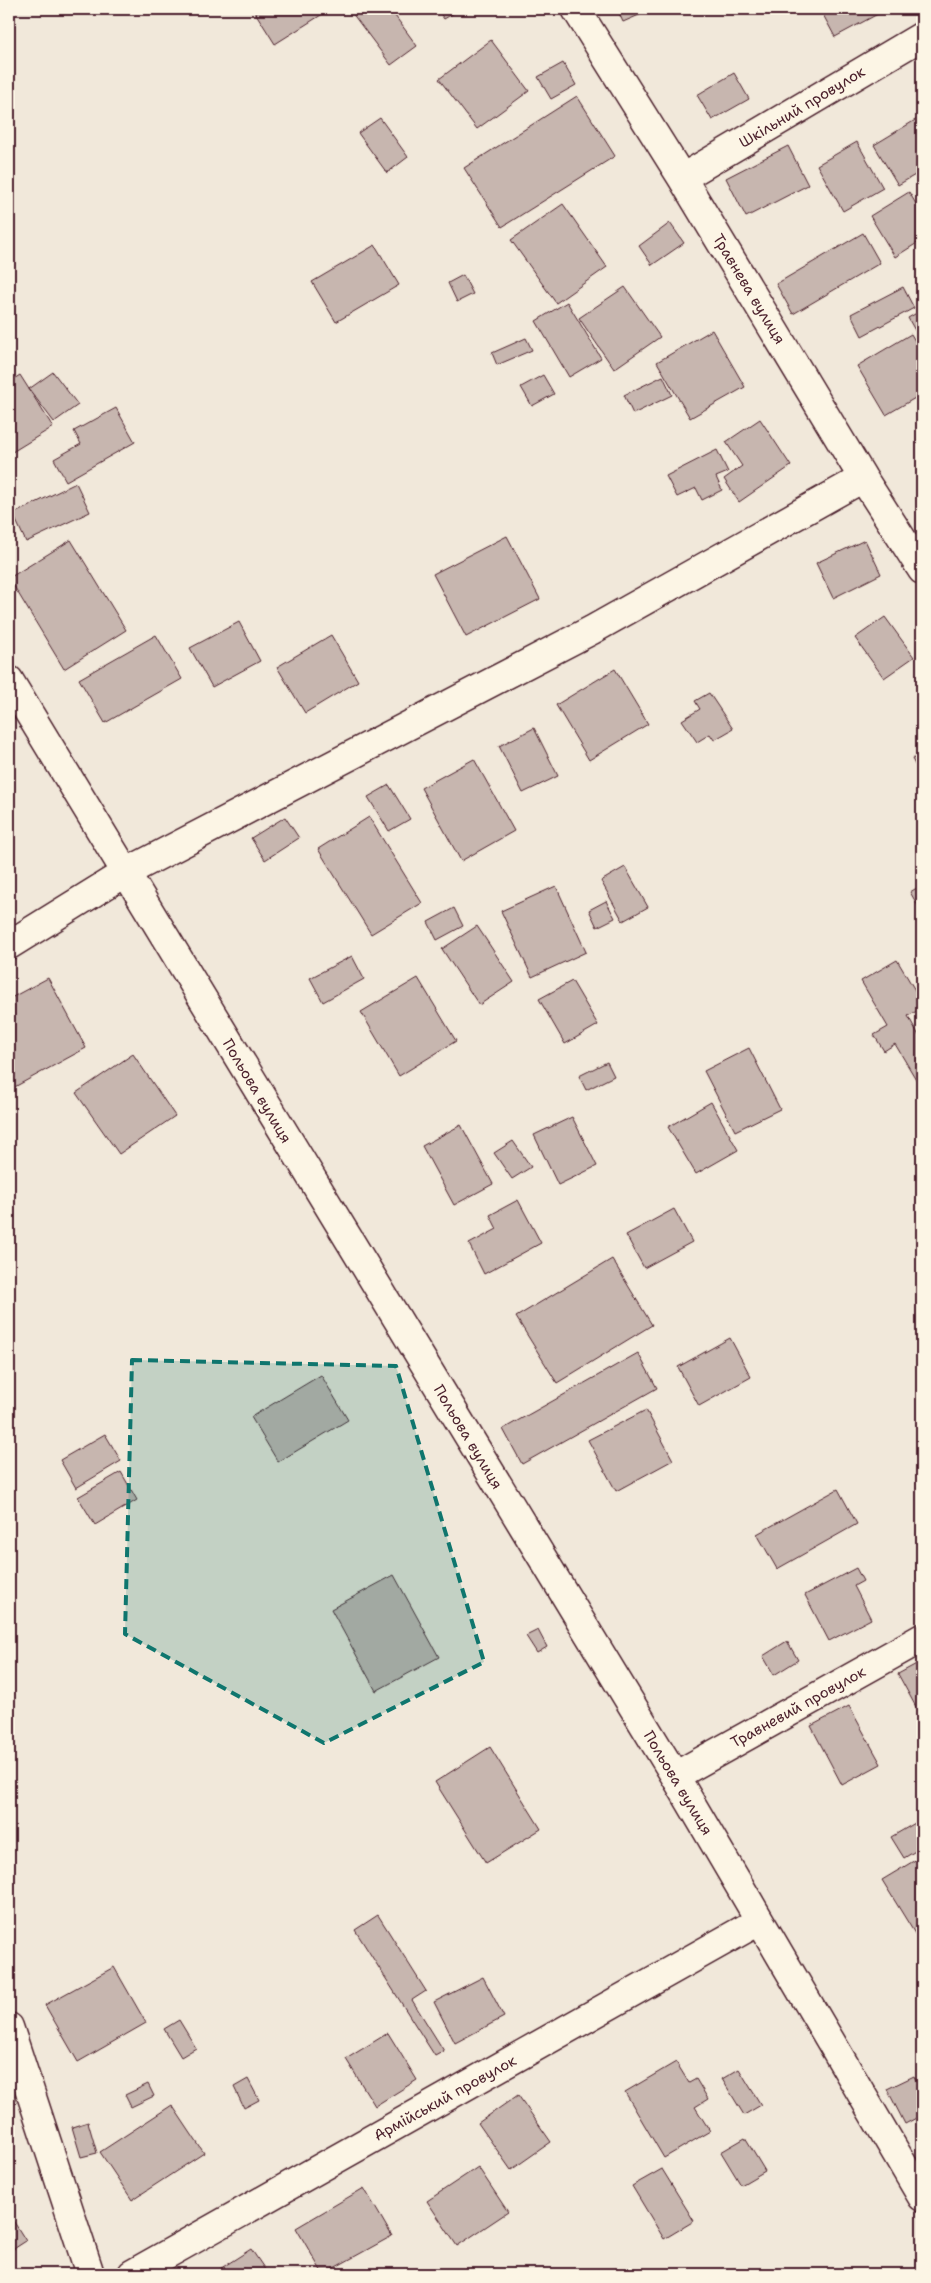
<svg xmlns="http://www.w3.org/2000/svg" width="931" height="2283" font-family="'Shantell Sans',sans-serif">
	<rect width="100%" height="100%" fill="#f1e8da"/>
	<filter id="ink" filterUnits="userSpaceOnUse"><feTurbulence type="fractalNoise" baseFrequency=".02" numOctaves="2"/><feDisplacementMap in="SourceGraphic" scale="10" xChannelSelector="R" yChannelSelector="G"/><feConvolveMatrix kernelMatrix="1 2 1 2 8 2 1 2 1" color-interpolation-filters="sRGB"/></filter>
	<g filter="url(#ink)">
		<!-- building -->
		<path fill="#c7b6af" stroke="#4a1f2b" d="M253,9H329V10L275,44Z
			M349,9H390L417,46L391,65Z
			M437,9H461L444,19Z
			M617,9H653L623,22Z
			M820,9H887L835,37Z
			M491,40L529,91L477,129L439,79Z
			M563,63L576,85L551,99L538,77Z
			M734,73L749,99L712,120L697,95Z
			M577,96L615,156L502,227L464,168Z
			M922,116V171L898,185L874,145Z
			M380,118L408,157L387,173L358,133Z
			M857,142L883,188L843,211L817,165Z
			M788,146L808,185L746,217L726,178Z
			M909,192L922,214V240L895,257L870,216Z
			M563,204L607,267L556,303L511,240Z
			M670,223L684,243L652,265L639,246Z
			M863,233L880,263L793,314L776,284Z
			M375,245L399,285L336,322L312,282Z
			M463,275L473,294L457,302L448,283Z
			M625,287L660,337L614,369L579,318Z
			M903,287L914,308L862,336L851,314Z
			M567,302L601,358L569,377L536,321Z
			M922,310V331L917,334L908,318Z
			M712,330L745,387L690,418L657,362Z
			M911,334L922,353V394L886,415L857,366Z
			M526,338L532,350L497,365L492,353Z
			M53,372L78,405L54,422L29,389Z
			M20,375L53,427L9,454V382Z
			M543,375L554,394L532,406L521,387Z
			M663,376L672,395L633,414L624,395Z
			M116,408L135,442L66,481L54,459L81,444L74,431Z
			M760,419L791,466L739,502L724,479L742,466L726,442Z
			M717,450L728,472L716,477L722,490L702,500L696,488L677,497L666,476Z
			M76,483L90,512L26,542L13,514Z
			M507,536L540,599L466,637L433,574Z
			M71,540L126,630L64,669L9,578Z
			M865,540L881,574L833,598L816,563Z
			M885,617L914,657L884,678L855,638Z
			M239,622L260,661L212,687L190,648Z
			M156,635L182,679L105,723L79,679Z
			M331,635L358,681L305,713L277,667Z
			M615,669L648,724L589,760L556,705Z
			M709,693L733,729L714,740L710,734L697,742L682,720L700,709L695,701Z
			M534,728L558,776L523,793L499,746Z
			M922,754V778L912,759Z
			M474,759L514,831L461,861L421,788Z
			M389,785L410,819L389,831L368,797Z
			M285,817L299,838L265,860L251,838Z
			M369,817L422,903L371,934L318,849Z
			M625,867L648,907L623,921L601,881Z
			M922,885V913L910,892Z
			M556,886L586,952L532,977L501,911Z
			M606,901L615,918L597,927L589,910Z
			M454,908L463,926L437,940L428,922Z
			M477,926L514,982L479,1005L442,949Z
			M352,956L364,979L323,1002L310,978Z
			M897,960L922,1002V1008L908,1016L922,1041V1084L920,1086L895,1044L884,1051L874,1035L888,1027L861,981Z
			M48,978L86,1048L9,1090V999Z
			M418,978L456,1041L399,1076L361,1012Z
			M572,981L598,1025L565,1044L539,999Z
			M749,1048L780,1109L735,1131L704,1071Z
			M133,1054L175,1116L119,1154L76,1093Z
			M607,1062L614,1076L586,1090L579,1076Z
			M711,1102L738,1150L696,1174L668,1127Z
			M572,1117L597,1166L558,1185L534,1135Z
			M461,1125L493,1184L454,1205L422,1146Z
			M513,1141L531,1167L512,1179L494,1153Z
			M518,1200L541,1243L484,1274L469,1244L497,1229L490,1215Z
			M674,1209L692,1242L644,1268L626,1235Z
			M612,1259L652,1325L557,1383L516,1317Z
			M730,1338L751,1377L699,1406L678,1367Z
			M638,1353L657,1388L522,1464L503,1429Z
			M321,1375L348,1420L278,1462L251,1417Z
			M646,1410L673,1460L616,1491L588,1440Z
			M105,1434L121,1461L76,1488L60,1460Z
			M121,1472L137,1500L95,1525L78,1497Z
			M838,1489L857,1524L777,1569L757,1534Z
			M856,1568L863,1581L854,1586L871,1619L829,1641L805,1595Z
			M394,1575L439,1657L376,1691L331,1609Z
			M538,1630L547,1647L537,1653L526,1636Z
			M787,1641L798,1660L774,1675L763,1656Z
			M922,1661V1718L898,1674Z
			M849,1706L881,1764L842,1785L811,1726Z
			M490,1747L541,1829L486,1863L435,1782Z
			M922,1819V1847L904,1858L891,1837Z
			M922,1856V1934L917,1937L882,1880Z
			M378,1915L426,1991L412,2000L444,2051L435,2056L355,1930Z
			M114,1967L146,2023L78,2062L45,2005Z
			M483,1977L504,2017L455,2043L434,2002Z
			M179,2020L196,2048L181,2057L164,2029Z
			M388,2033L417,2080L375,2106L346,2059Z
			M676,2062L689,2083L696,2079L708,2099L695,2107L710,2131L664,2158L625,2092Z
			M739,2069L761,2105L744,2115L722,2079Z
			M914,2076L922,2093V2115L905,2124L887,2089Z
			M248,2079L259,2100L244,2108L234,2087Z
			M148,2084L154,2096L131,2107L125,2095Z
			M518,2095L551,2142L511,2170L478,2123Z
			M172,2105L204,2153L132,2200L100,2152Z
			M88,2122L97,2153L81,2157L72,2127Z
			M745,2138L765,2171L741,2185L721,2152Z
			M478,2167L508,2212L457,2246L427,2201Z
			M662,2169L694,2221L664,2239L632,2186Z
			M364,2188L392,2236L323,2274L296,2228Z
			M9,2214L26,2241L9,2252Z
			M251,2249L268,2274H212Z"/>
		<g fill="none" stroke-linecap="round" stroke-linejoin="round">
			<!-- minor casing -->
			<g stroke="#4a1f2b" stroke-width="31">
				<path id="minor" d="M576,9L682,178L863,478L922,570
					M682,178L922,36
					M9,680L675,1776L922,2197
					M9,945L125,873L592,630L863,478
					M675,1776L922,1638
					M9,2027L90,2274
					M132,2274L759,1921"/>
			</g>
			<!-- minor -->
			<use href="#minor" stroke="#fcf5e5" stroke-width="28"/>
		</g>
	</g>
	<!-- marked area -->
	<path fill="#0f766e" fill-opacity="0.2" stroke="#0f766e" stroke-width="4" stroke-dasharray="10 6" stroke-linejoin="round" d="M132,1360L396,1366L484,1662L324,1743L125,1634Z"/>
	<g text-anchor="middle" stroke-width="5" stroke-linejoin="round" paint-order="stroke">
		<!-- street labels -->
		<g font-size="15" fill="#4a1f2b" stroke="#fcf5e5">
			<text transform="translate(802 107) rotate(-31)" y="5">Шкільний провулок</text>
			<text transform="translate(749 289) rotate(59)" y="5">Травнева вулиця</text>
			<text transform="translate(257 1091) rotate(59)" y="5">Польова вулиця</text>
			<text transform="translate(468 1437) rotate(59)" y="5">Польова вулиця</text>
			<text transform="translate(798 1707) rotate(-29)" y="5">Травневий провулок</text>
			<text transform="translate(678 1783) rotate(59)" y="5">Польова вулиця</text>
			<text transform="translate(445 2098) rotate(-29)" y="5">Армійський провулок</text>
		</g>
	</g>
	<!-- margin -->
	<rect width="931" height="2283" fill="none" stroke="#fcf5e5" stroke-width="30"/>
	<rect x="15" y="15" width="901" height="2253" fill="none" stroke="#4a1f2b" stroke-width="2" filter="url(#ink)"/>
</svg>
